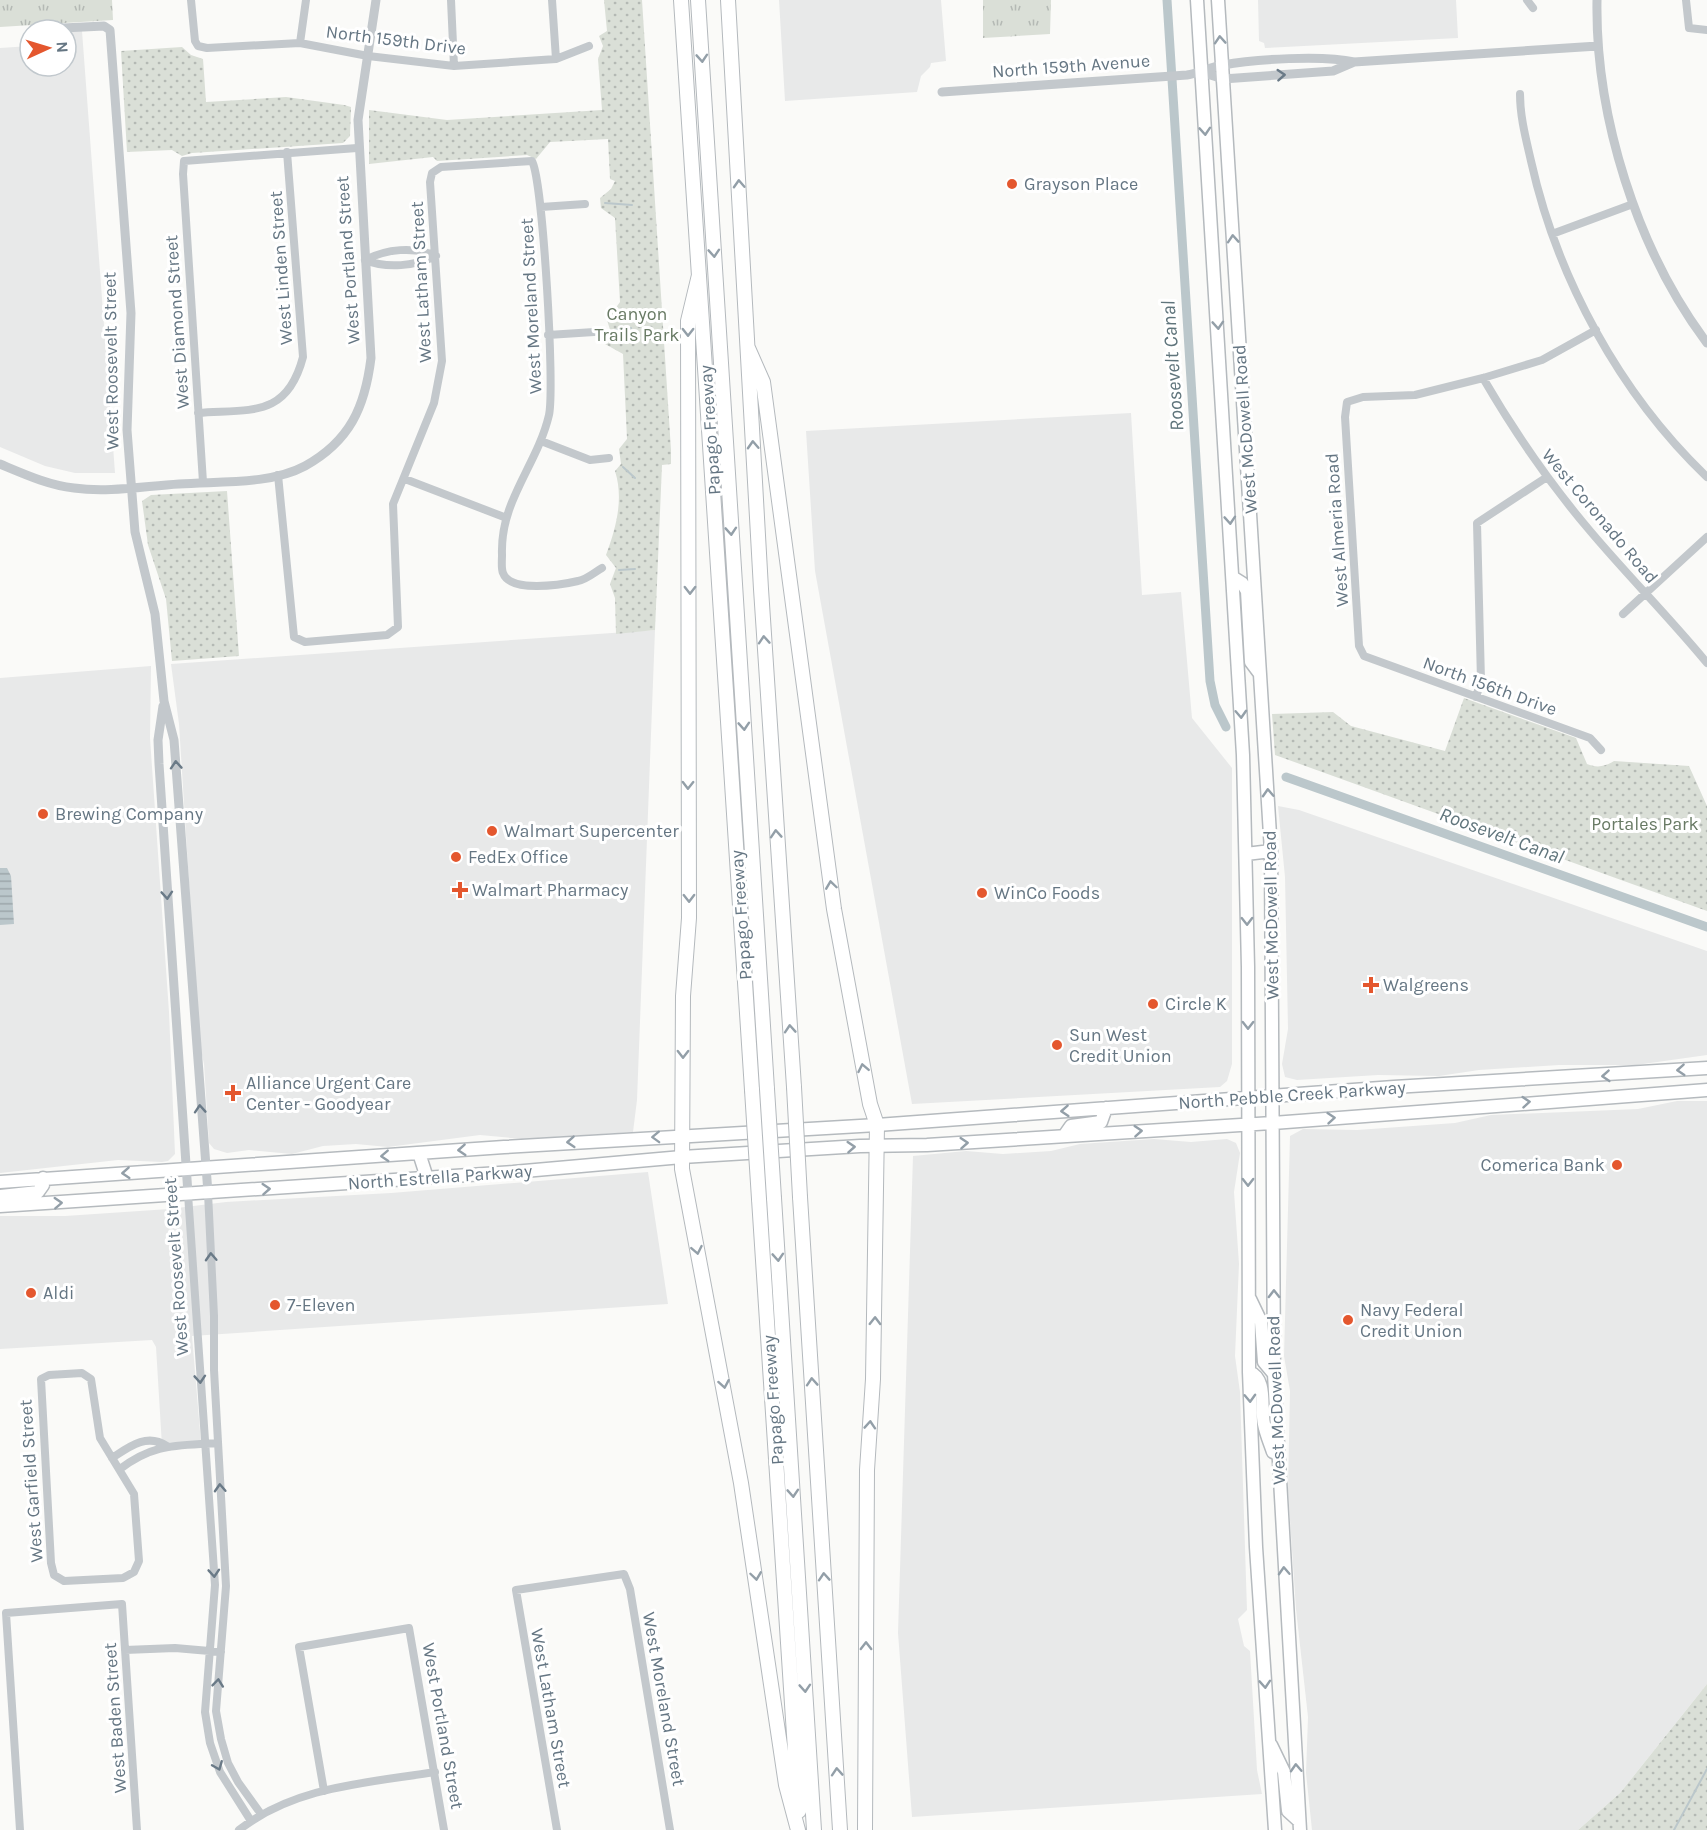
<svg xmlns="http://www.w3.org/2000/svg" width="1707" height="1830" font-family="Karla,sans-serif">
	<defs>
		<pattern id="grass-tufts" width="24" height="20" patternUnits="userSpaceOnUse" patternTransform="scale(1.5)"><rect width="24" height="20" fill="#dadfd7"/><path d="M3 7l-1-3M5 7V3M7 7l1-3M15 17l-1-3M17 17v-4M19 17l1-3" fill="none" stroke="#b4b9b4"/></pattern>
		<pattern id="park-dots" width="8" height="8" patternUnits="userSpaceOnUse" patternTransform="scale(1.5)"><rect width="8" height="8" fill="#dadfd7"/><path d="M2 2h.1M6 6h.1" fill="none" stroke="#b4b9b4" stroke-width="1.8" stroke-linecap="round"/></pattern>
		<pattern id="water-rules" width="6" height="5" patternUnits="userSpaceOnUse" patternTransform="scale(1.5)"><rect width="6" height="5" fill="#bbc7cb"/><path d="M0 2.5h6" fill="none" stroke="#9ca6aa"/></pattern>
	</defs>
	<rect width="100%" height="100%" fill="#fafaf8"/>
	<!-- built -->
	<path fill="#e8e9e9" d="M779,0H941L946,61L931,63L930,67L921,76L917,92L785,101Z
		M1258,0H1456L1458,38L1265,48L1264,43L1259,41Z
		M82,31L109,392L115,473H75L45,466L0,447V48L30,46V66H66V32Z
		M1131,413L1142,595L1181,592L1192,718L1232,768V1064L1227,1081L1220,1087L912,1104L815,571L806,431Z
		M655,630L637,1100L633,1132L522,1139L480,1135L388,1147L356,1144L323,1146L292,1154L249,1150L227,1153L214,1149L209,1143L204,1064L199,1041L179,724L171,664Z
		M151,666L150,738L169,1012L175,1154L168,1161L162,1162L118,1160L0,1173V678Z
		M1278,806L1299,810L1707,951V1055L1636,1065H1559L1479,1070L1439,1076L1378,1075L1297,1080L1285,1077L1282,1064L1288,1029L1285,877Z
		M1677,1101H1707V1684L1620,1793L1578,1830H1312L1306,1773L1308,1717L1296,1609L1288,1490L1290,1391L1284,1356L1290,1136L1303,1129L1357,1130L1455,1123L1491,1115L1638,1109Z
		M1154,1139L1191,1142L1227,1139L1236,1143L1240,1153L1234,1192L1239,1264L1235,1356L1240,1392L1247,1610L1238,1619L1244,1646L1250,1651L1257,1770L1262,1794L912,1817L898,1633L913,1156L966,1151L1003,1154L1051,1151L1080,1144Z
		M648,1172L668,1304L192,1336L201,1443L162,1446L156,1347L152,1340L0,1349V1216H65L169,1209L226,1202L391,1193Z"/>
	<!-- grass -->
	<path fill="url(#grass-tufts)" d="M0,0H112L113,20L0,27Z
		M983,0H1051L1050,34L983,38Z"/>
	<!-- park -->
	<path fill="url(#park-dots)" d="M604,0H642L671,450V464L662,465L655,630L616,634L615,598L610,584L616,568L606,555C616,528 624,499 615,471L621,464L619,449L627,439L623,354L605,344L611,333L607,320L620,302L615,218L601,208L600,198L611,189L615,181L610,179L608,139L550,142L536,159L527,155L437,161L433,157L369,164V110L447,120L602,110L598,59L603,46L599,36L607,31Z
		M182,47L191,55L203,59L206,102L286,97L344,105L351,107L350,136L343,143L192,153L182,156L172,150L127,152L121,51Z
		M227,491L239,656L172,661L166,599L148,545L142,501L151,495Z
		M1464,698L1576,738L1587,764C1597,768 1604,767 1614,761L1689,766L1707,806V911L1275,755L1272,714L1333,712L1351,726L1445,751Z
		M1707,1684V1830H1578L1620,1793Z"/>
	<!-- water -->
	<path fill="url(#water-rules)" d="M0,868H7L11,876L14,924L0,925Z"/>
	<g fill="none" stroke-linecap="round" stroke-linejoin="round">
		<!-- stream -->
		<path stroke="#bbc7cb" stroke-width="2" d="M605,203L632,205
			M614,330L631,328
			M623,467L635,478
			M619,570L635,569
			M1674,1830L1707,1769"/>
		<!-- canal -->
		<path stroke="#bbc7cb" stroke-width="9" d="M1167,0L1210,681L1215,705L1226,727
			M1286,777L1707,927"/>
		<!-- primary casing -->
		<g stroke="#b5babe" stroke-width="15">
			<path id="primary" d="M1197,0L1243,755L1248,967L1249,1372L1256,1547L1275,1830
				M1218,0L1271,851L1274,1374L1300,1830
				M1234,578L1242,583L1247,591L1251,662L1260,674
				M1246,854L1271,851
				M1064,1136L1071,1126L1101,1122L1106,1108
				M419,1153L427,1178
				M0,1182L504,1147L877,1125L1394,1087L1707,1068
				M0,1196L38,1192L43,1185V1178
				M0,1206L513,1172L682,1157L860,1146L927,1145L1273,1123L1707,1090
				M1250,1299L1261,1322L1264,1362L1274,1374
				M1249,1372C1268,1379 1260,1408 1264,1424C1266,1434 1270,1443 1273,1452
				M1271,1745L1284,1772L1288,1811L1299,1821"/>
		</g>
		<!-- motorway casing -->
		<g stroke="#b4b9bd" stroke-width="16">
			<path id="motorway" d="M681,0L752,1090
				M698,0L767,1089
				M728,0L761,589L794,1087
				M699,275L688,321L689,918L683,996L682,1169L741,1483L786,1785L798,1830
				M748,348L763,382L834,909L870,1104L877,1125L873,1379L867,1470L865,1830
				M800,1197L840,1830
				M774,1198L814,1830
				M759,1199L799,1811"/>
		</g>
		<!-- minor -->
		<path stroke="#c3c8cc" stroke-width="8" d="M191,0L195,41L198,46L207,48L300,43L368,56L454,66L556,59L589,46
			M451,0L454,66
			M552,0L556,59
			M1527,0L1533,8
			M1686,0L1689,28L1707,30
			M300,43L306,0
			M1520,94C1520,117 1526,139 1531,161C1557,278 1620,394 1707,477
			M541,207L585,204
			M1552,234L1633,204
			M365,260C386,249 414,246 436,256
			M365,260C387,269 415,266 436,256
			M1596,330L1542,360L1483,378L1415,395L1363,397L1347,402L1345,417L1359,646L1364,656L1590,738L1601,750
			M548,335L594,332
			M1483,378C1515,433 1550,484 1591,532C1629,577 1670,618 1707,663
			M198,413C251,409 287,418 303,357L287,152
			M541,441L590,460L609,458
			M278,475L294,637L305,642L387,635L398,627L393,504L434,403L442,361L430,182L432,173L441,167L532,161C543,182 555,388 549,415C537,466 500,500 502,555C502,561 501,568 503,573C510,593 561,585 578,581C586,580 595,572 602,568
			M405,479L504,517
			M203,482L183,174L184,161L357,148
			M1623,614L1707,537
			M1476,697L1481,681L1477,523L1547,477
			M208,1193L214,1316V1370L226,1586L216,1711L221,1739L228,1763L238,1782L261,1814
			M188,1194L215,1585L205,1712L210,1743L220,1772L251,1821
			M82,1373L91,1379L100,1438L134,1494L139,1561L134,1572L123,1578L64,1581L54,1575L51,1563L41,1379L49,1375Z
			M112,1458C130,1446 147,1433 167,1446
			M120,1469C154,1443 176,1446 218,1443
			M125,1650L175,1648L221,1652
			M324,1791L299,1647L409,1628L444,1830
			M20,1830L6,1613L122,1604L137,1830
			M239,1830C295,1786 367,1783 435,1772
			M557,1830L516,1590L624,1574L630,1589L670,1830"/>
		<!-- tertiary -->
		<path stroke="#c3c8cc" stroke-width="9" d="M1597,0C1595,116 1637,250 1707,343
			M63,28L104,26L110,30L131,313L127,430L135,532L155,614L164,701L174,740L208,1193
			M1201,72L1223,79L1333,71L1354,62
			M942,92L1187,75C1199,73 1211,67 1223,65C1254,59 1324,55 1354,62L1598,46
			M0,464C24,474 48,485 74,488C108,493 145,486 179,484C218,481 270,485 305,466C350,441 365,407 371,358L358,120L376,0
			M163,706L158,740L159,764L188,1194"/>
		<!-- primary -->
		<use href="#primary" stroke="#fff" stroke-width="12"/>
		<!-- motorway -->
		<use href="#motorway" stroke="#fff" stroke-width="14"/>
		<!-- motorway-bridge casing -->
		<g stroke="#b4b9bd" stroke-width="16" stroke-linecap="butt">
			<path id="motorway-bridge" d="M794,1087L800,1197
				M767,1089L774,1198
				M752,1090L759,1199"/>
		</g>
		<!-- motorway-bridge -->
		<use href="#motorway-bridge" stroke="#fff" stroke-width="14"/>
	</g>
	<!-- one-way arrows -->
	<defs><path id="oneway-chevron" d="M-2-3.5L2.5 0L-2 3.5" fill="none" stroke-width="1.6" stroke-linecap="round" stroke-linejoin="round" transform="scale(1.5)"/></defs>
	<g stroke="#939fa8">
		<use href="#oneway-chevron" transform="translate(1220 40) rotate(-94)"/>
		<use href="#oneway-chevron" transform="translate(702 58) rotate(86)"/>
		<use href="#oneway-chevron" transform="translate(1205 131) rotate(86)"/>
		<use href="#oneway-chevron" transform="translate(739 184) rotate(-93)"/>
		<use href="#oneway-chevron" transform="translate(1233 239) rotate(-94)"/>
		<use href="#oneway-chevron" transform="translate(714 253) rotate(86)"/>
		<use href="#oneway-chevron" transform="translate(1218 325) rotate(86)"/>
		<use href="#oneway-chevron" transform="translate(688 332) rotate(90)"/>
		<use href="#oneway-chevron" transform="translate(753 445) rotate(-93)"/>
		<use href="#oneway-chevron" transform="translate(1230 520) rotate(86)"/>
		<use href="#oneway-chevron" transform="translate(731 531) rotate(86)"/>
		<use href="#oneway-chevron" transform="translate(690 590) rotate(90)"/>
		<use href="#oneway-chevron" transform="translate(764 640) rotate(-94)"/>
		<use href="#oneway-chevron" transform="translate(1241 714) rotate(87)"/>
		<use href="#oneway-chevron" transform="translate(744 726) rotate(86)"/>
		<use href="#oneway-chevron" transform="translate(688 785) rotate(91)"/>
		<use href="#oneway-chevron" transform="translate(1268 793) rotate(-93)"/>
		<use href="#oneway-chevron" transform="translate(776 834) rotate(-94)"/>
		<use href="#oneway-chevron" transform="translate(831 885) rotate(-98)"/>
		<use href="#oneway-chevron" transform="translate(689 898) rotate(89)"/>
		<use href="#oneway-chevron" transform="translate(1247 921) rotate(89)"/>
		<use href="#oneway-chevron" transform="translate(1248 1025) rotate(90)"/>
		<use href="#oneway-chevron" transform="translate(790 1029) rotate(-94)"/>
		<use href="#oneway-chevron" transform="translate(683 1054) rotate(90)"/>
		<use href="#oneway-chevron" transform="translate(863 1068) rotate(-101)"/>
		<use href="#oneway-chevron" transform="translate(1681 1070) rotate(176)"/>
		<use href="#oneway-chevron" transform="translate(1606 1076) rotate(176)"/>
		<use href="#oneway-chevron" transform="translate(1526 1102) rotate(-5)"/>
		<use href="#oneway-chevron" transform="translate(1065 1111) rotate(176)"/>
		<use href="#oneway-chevron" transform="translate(1331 1118) rotate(-5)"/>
		<use href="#oneway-chevron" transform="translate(1138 1131) rotate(-4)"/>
		<use href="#oneway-chevron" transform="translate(656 1137) rotate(178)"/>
		<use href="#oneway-chevron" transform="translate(571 1142) rotate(176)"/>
		<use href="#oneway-chevron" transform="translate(964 1143) rotate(-4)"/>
		<use href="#oneway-chevron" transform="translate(851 1147) rotate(-4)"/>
		<use href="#oneway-chevron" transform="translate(462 1150) rotate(176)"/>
		<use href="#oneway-chevron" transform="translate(385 1156) rotate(177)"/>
		<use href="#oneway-chevron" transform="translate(126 1173) rotate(176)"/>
		<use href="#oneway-chevron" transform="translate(1248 1182) rotate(90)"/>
		<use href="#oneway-chevron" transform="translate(266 1189) rotate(-4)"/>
		<use href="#oneway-chevron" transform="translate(58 1203) rotate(-3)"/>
		<use href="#oneway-chevron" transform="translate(697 1250) rotate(79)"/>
		<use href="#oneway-chevron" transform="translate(778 1257) rotate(86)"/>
		<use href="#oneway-chevron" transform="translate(1274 1294) rotate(-91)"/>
		<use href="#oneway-chevron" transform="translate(875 1321) rotate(-89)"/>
		<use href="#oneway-chevron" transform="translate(812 1382) rotate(-94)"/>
		<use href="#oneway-chevron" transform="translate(724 1384) rotate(80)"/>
		<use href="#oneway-chevron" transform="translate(1250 1398) rotate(88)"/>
		<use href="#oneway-chevron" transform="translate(870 1425) rotate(-86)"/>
		<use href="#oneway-chevron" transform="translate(793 1493) rotate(86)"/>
		<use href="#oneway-chevron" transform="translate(1284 1571) rotate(-93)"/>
		<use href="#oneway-chevron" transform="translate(756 1576) rotate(82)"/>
		<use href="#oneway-chevron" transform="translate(824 1577) rotate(-94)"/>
		<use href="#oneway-chevron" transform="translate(866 1646) rotate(-90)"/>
		<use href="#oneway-chevron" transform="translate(1265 1684) rotate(86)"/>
		<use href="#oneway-chevron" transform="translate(805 1688) rotate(86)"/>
		<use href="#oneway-chevron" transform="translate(1296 1768) rotate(-93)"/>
		<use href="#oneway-chevron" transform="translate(837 1772) rotate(-94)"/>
	</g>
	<g stroke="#6a7a87">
		<use href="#oneway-chevron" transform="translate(1281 75) rotate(-4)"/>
		<use href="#oneway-chevron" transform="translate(176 765) rotate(-94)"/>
		<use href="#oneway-chevron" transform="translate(167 895) rotate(86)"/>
		<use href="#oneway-chevron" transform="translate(200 1109) rotate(-94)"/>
		<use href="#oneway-chevron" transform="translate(211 1257) rotate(-93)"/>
		<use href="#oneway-chevron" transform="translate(200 1379) rotate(86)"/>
		<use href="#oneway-chevron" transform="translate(220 1488) rotate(-93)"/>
		<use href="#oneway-chevron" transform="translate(214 1573) rotate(86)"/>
		<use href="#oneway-chevron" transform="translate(218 1683) rotate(-84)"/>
		<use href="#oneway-chevron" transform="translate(218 1766) rotate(68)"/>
	</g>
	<!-- markers -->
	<g fill="#e4572e" stroke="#fff" stroke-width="2">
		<circle cx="1012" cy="184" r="6"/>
		<circle cx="43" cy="814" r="6"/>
		<circle cx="492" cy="831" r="6"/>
		<circle cx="456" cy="857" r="6"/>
		<path d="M457 881h6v6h6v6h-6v6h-6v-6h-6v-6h6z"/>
		<circle cx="982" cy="893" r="6"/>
		<path d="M1368 976h6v6h6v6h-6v6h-6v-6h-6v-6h6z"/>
		<circle cx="1153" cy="1004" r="6"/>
		<circle cx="1057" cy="1045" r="6"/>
		<path d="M230 1084h6v6h6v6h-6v6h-6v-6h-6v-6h6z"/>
		<circle cx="1617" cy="1165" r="6"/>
		<circle cx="31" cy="1293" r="6"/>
		<circle cx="275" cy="1305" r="6"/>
		<circle cx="1348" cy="1320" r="6"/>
	</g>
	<g text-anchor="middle" stroke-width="6" stroke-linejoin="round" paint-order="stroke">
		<!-- street labels -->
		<g font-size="18" fill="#657683" stroke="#fff">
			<text transform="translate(396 40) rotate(7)" y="6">North 159th Drive</text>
			<text transform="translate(1071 66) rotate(-4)" y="6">North 159th Avenue</text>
			<text transform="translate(348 260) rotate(-94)" y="6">West Portland Street</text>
			<text transform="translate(281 268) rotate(-94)" y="6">West Linden Street</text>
			<text transform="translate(421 282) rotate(-93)" y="6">West Latham Street</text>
			<text transform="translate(531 306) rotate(-93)" y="6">West Moreland Street</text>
			<text transform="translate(177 322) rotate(-94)" y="6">West Diamond Street</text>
			<text transform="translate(111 361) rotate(-91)" y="6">West Roosevelt Street</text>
			<text transform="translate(1245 429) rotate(-94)" y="6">West McDowell Road</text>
			<text transform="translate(710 430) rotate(-94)" y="6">Papago Freeway</text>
			<text transform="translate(1600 516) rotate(50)" y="6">West Coronado Road</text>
			<text transform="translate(1337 530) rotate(-94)" y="6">West Almeria Road</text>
			<text transform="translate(1490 686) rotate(20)" y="6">North 156th Drive</text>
			<text transform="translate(741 915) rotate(-94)" y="6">Papago Freeway</text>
			<text transform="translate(1271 915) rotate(-91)" y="6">West McDowell Road</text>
			<text transform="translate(1292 1095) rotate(-4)" y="6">North Pebble Creek Parkway</text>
			<text transform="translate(440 1177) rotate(-4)" y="6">North Estrella Parkway</text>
			<text transform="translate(176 1267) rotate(-94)" y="6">West Roosevelt Street</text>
			<text transform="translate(773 1400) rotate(-94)" y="6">Papago Freeway</text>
			<text transform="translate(1276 1400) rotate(-92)" y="6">West McDowell Road</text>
			<text transform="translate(31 1481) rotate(-94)" y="6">West Garfield Street</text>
			<text transform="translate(664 1699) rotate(80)" y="6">West Moreland Street</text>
			<text transform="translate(551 1708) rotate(80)" y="6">West Latham Street</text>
			<text transform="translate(115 1718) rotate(-94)" y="6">West Baden Street</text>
			<text transform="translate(443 1726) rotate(80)" y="6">West Portland Street</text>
		</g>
		<!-- poi labels -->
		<g font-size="18" fill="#657683" stroke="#fff" text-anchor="start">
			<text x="1024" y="190">Grayson Place</text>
			<text x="55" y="820">Brewing Company</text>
			<text x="504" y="837">Walmart Supercenter</text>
			<text x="468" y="863">FedEx Office</text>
			<text x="472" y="896">Walmart Pharmacy</text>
			<text x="994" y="899">WinCo Foods</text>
			<text x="1383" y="991">Walgreens</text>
			<text x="1165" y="1010">Circle K</text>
			<text x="1069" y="1041">Sun West<tspan x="1069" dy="21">Credit Union</tspan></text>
			<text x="246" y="1089">Alliance Urgent Care<tspan x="246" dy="21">Center - Goodyear</tspan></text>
			<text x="1605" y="1171" text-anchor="end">Comerica Bank</text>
			<text x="43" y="1299">Aldi</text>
			<text x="287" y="1311">7-Eleven</text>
			<text x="1360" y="1316">Navy Federal<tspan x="1360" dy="21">Credit Union</tspan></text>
		</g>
		<!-- park labels -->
		<g font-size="18" fill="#687a64" stroke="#fff">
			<text x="637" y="320">Canyon<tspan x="637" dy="21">Trails Park</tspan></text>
			<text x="1645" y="830">Portales Park</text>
		</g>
		<!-- water labels -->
		<g font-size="20" font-style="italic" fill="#60757c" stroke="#fff">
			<text transform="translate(1172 366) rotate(-94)" y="7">Roosevelt Canal</text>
			<text transform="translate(1502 835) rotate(20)" y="7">Roosevelt Canal</text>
		</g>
	</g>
	<!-- north arrow -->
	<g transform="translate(48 48) rotate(86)"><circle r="28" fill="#ffffff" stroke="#c1c8cd" stroke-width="1.5"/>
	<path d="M0-4.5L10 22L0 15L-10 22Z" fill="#e4572e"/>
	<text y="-9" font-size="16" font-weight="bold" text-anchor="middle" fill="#657683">N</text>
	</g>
</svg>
